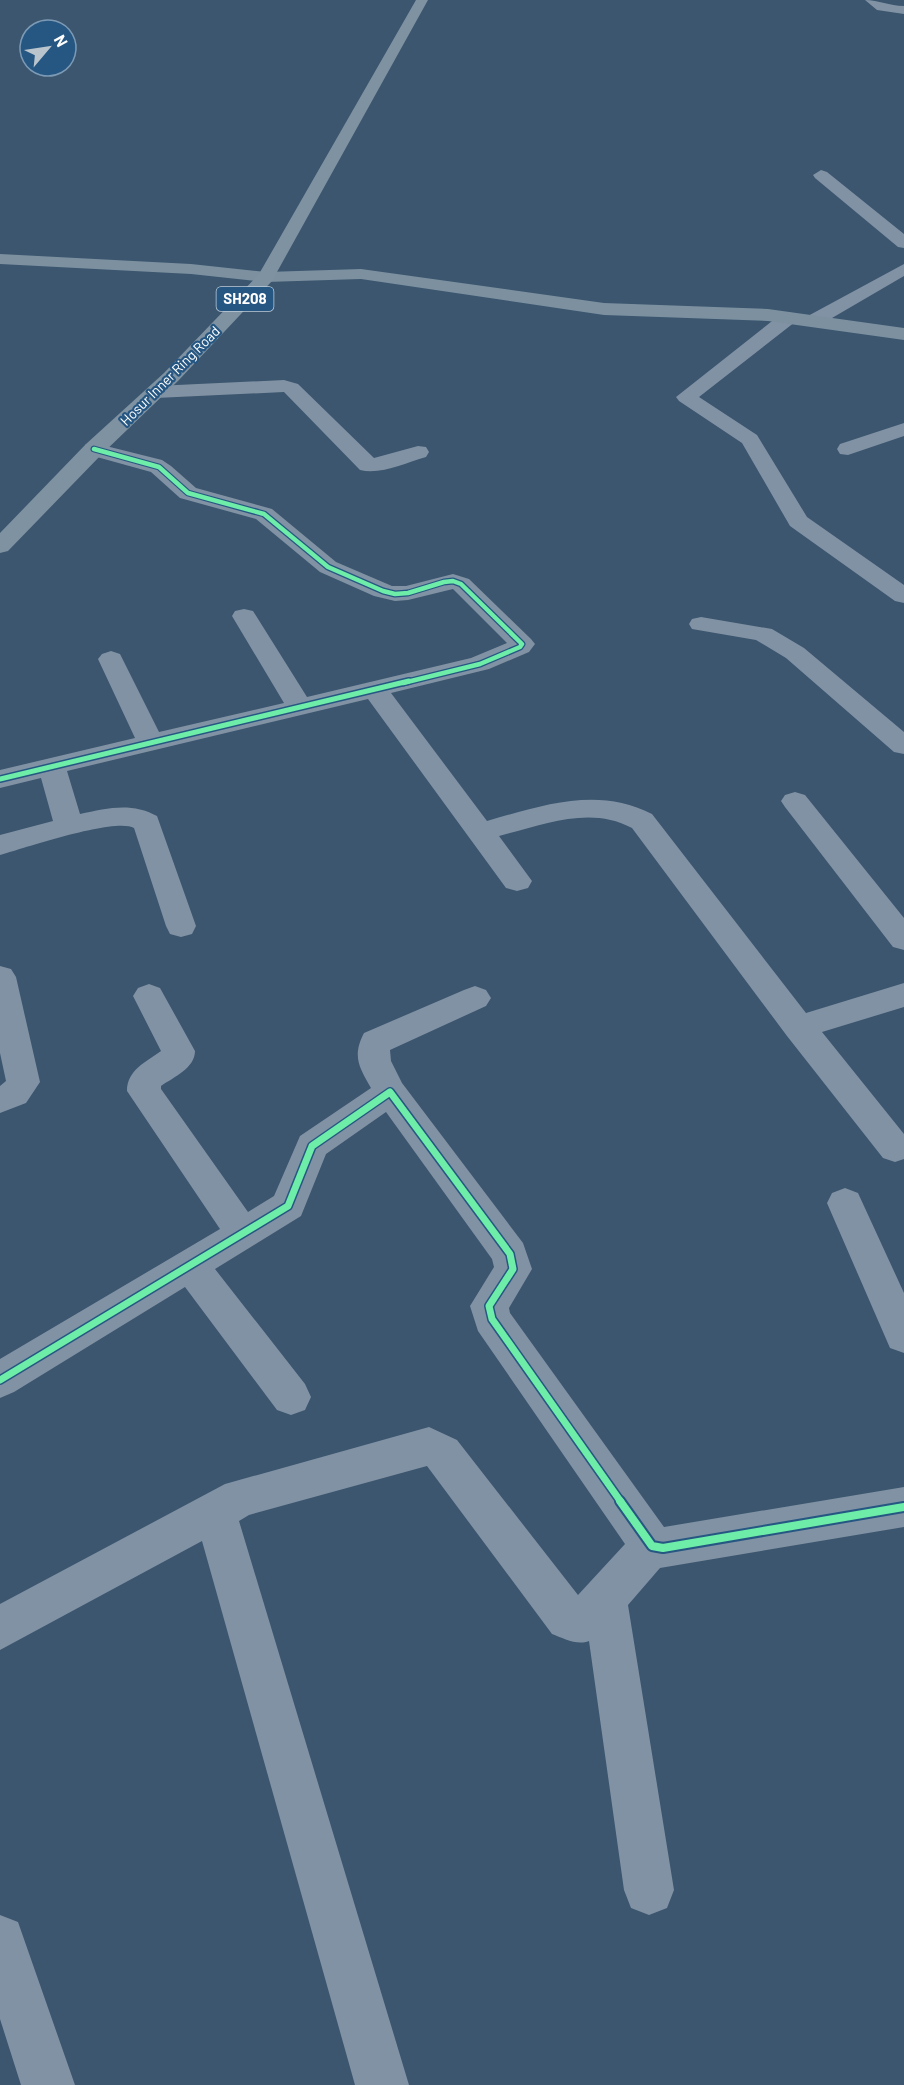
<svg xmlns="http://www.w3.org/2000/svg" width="904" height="2085" font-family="Barlow,sans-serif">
	<rect width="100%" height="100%" fill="#3b566e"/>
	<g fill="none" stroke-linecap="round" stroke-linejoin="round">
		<!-- street -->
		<path fill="#8192a4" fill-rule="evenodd" d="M865,0C879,0 889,6 904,6V14L877,10Z
			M821,170L827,172L904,234V248L898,247L815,178L813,175Z
			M904,264V276L820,325H806L804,321L806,317Z
			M788,312L795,314L797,318L795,322L699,397L757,435L807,517L904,585V603L895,601L790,526L742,443L679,401L676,397L781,314Z
			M284,380L298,384L374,458L418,446L426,447L429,452L426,457C405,463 381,475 360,470L284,392L156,398L149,396L146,392L149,388L156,386Z
			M904,423V436L848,455L840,454L837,449L840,444Z
			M94,443L162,460L171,466L196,488L272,509L336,562L392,586H406L453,574L469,579L531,639L535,644L529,652L489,669L391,693L487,821C543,805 598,786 652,814L806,1013L904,983V1007L822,1032L904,1134V1159L895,1162L883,1158L787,1036L632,828C590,805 542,825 499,836L532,881L528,888L517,891L506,888L368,699L67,771L80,814C107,808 132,802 157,816L196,926L192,934L181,937L170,934L166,926L134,828C116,817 24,848 0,855V835L53,821L41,778L0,788V770L135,738L98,659L102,654L111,651L120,654L159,732L284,703L232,616L235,611L244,609L253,611L307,697L471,658L507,643L453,589L408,600L395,601L374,596L320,572L256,519L180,498L151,472L86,454L83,449L86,444Z
			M701,617L772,629L804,648L904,732V754L894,752L786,658L756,640L692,629L689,624L692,619Z
			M795,792L805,795L904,918V950L893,947L785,807L781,801L785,795Z
			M0,966L11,969L16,977L40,1082L26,1103L0,1113V1086L6,1081L0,1053Z
			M149,984L160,988L195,1051C195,1068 174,1077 161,1086V1089L248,1212L274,1196L300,1136L371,1088C359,1067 352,1056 364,1033L464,990L475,986L486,990L491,998L486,1006L390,1050L391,1061L402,1083L523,1243L532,1269L509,1308L510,1313L664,1527L904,1487V1527L660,1568L628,1605L674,1890L667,1908L649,1915L631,1908L624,1890L589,1641C577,1646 563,1638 552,1634L427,1466L249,1515L239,1521L409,2085H355L202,1541L0,1650V1604L225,1484L429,1427L457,1440L578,1595L625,1544L478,1331L470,1306L494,1267L492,1259L386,1112L326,1154L301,1216L215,1269L305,1384L311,1397L305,1410L291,1415L277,1410L185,1287L14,1392L0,1398V1359L220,1229L127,1091C127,1070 146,1062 161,1051L133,996L138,988Z
			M845,1188L858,1193L904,1293V1353L890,1348L827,1203L832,1193Z
			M0,1915L18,1922L75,2085H21L0,2019Z"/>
		<!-- secondary -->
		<path fill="#7c90a0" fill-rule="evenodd" d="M0,254L191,264L266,272L361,269L604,303L768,309L904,328V340L768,321L604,315L361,279L266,282L191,274L0,264Z"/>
		<!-- primary -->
		<path fill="#7f92a1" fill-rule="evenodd" d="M416,0H428L272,281L178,381L102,454L8,551L0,553V533L86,444L164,373L259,274Z"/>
		<!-- cycleway-far3 casing -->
		<g stroke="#265783" stroke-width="7">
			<path id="cycleway-far3" d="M94,449L159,467L188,493L264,514L328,567L383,591L395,594L408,593L444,582L453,581L461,584L522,644L520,647L480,664L403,683"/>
		</g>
		<!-- cycleway-far2 casing -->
		<g stroke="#265783" stroke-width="8">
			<path id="cycleway-far2" d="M0,779L409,681"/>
		</g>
		<!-- cycleway-far1 casing -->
		<g stroke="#265783" stroke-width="10">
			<path id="cycleway-far1" d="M0,1380L288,1206L312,1146L390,1092L510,1254L513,1269L489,1306L492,1319L621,1502"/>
		</g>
		<!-- cycleway casing -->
		<g stroke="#265783" stroke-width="12">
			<path id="cycleway" d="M620,1501L652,1546L663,1548L904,1507"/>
		</g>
		<!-- cycleway-far3 -->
		<use href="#cycleway-far3" stroke="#6deda7" stroke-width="4.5"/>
		<!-- cycleway-far2 -->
		<use href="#cycleway-far2" stroke="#6deda7" stroke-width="5"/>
		<!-- cycleway-far1 -->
		<use href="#cycleway-far1" stroke="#6deda7" stroke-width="7"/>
		<!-- cycleway -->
		<use href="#cycleway" stroke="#6deda7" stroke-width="8"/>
	</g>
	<g text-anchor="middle" stroke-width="4.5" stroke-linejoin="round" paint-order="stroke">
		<!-- far-street labels -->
		<g font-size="14" fill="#fff" stroke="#265783">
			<text transform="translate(170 376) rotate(-45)" y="5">Hosur Inner Ring Road</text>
		</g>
		<!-- shield labels -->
		<rect fill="#265783" stroke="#becdda" stroke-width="1.5" x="216.5" y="287" width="57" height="24" rx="4.5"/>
		<g font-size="15" font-weight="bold" fill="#fff">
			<text x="245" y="304">SH208</text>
		</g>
	</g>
	<!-- north arrow -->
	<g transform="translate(48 48) rotate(61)"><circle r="28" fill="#265783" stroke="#7d9ab5" stroke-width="1.5"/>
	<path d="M0-4.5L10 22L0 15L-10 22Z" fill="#bac4cc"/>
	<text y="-9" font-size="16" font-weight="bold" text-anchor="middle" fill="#ffffff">N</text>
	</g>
</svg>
